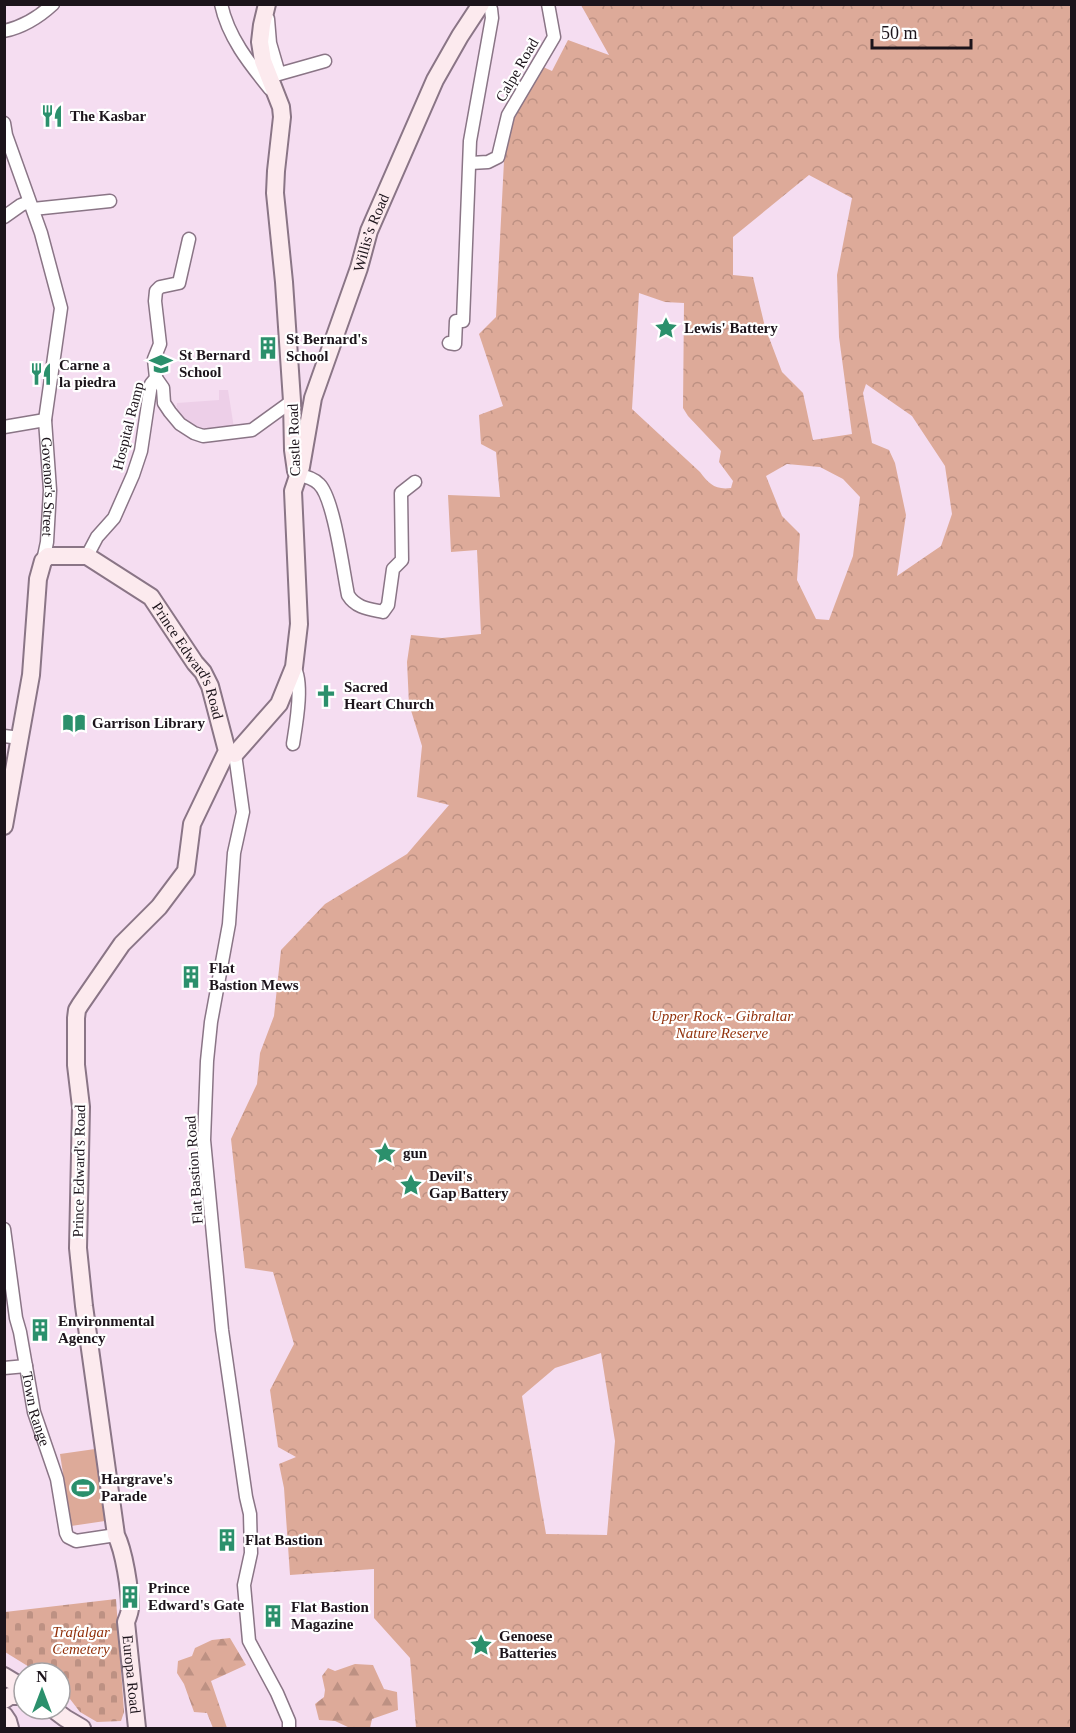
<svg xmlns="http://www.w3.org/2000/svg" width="1076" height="1733" font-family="'Times New Roman',serif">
	<defs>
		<pattern id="forest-firs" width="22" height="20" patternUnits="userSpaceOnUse" patternTransform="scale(1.5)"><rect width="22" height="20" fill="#da9"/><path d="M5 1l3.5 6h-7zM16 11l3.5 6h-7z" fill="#bd9183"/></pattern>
		<pattern id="cemetery-stones" width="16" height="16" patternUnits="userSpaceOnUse" patternTransform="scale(1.5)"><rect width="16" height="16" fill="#da9"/><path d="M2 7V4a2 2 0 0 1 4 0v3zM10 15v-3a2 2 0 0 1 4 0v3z" fill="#bd9183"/></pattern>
		<pattern id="park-crowns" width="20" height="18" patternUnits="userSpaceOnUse" patternTransform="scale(1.5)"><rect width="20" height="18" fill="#da9"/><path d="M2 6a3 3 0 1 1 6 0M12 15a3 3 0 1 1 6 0" fill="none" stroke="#bd9183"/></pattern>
	</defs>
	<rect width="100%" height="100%" fill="#f5ddf1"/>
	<!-- built -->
	<path fill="#edcfe8" d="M219,390H228L234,428L201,431L181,418L176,411L177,403L219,400Z"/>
	<!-- grass -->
	<path fill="#da9" d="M95,1449L105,1521L71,1526L60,1454Z"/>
	<!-- forest -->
	<path fill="url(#forest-firs)" d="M230,1638L246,1665L211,1681L227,1728H213L207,1713L194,1712L184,1684L177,1673L178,1661L192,1656L195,1648L212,1640Z
		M355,1664L373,1665L384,1689L397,1692L398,1710L372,1719L370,1728H350L335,1721L319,1720L315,1704L324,1697L325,1690L322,1676L328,1668L335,1671Z"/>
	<!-- cemetery -->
	<path fill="url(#cemetery-stones)" d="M116,1599L124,1712L121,1721L97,1722L80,1712L60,1686V1673H39L5,1652V1612Z"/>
	<!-- park -->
	<path fill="url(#park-crowns)" fill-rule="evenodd" d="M581,5H1071V1728H416L410,1658L374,1618V1569L290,1575L284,1488L279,1464L296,1457L278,1447L270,1390L294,1344L273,1272L245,1268L231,1139L257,1084L260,1053L274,1016L281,950L325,904L407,854L449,805L417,797L422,746L409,704L407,662L411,635L442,638L481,634L477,550L451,552L448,495L500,497L496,452L481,444L479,415L503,406L479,334L496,317L504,161L513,117L541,66L552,71L568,40L609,55ZM809,175L852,198L837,275L839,337L852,434L813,440L803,393L782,372L765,327L753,277L733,275V237ZM639,293L665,302L684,303L683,408L688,416L721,451L719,462L733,481L731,488C715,490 709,484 700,472L632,409ZM866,384L912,416L945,466L952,514L941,546L897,576L906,515L895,463L889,450L872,443L863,393ZM787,464L820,467L843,479L860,497L853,556L829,620L816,619L797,580L800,534L782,516L766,476ZM601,1353L615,1441L607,1535L546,1534L522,1396L555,1368Z"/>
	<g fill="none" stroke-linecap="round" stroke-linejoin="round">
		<!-- street casing -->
		<g stroke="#8a7586" stroke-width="15">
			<g id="street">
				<path d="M221,4C228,37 249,63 270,89"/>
				<path d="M268,19L270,43L279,74L325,61"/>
				<path d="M4,31C23,27 39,17 53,4"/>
				<path id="s1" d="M4,123L6,135L41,233L61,308L45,420L50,490L47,542L43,561"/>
				<path d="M470,163L488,162L498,157L508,115L554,37L548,4"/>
				<path d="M33,209L110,201"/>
				<path d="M4,217L21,205L29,202"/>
				<path d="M449,343L455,344L456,321H463L470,141L492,18L491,9L486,4"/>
				<path d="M156,378L163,388L164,403L170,412L180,424L194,433L203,436L252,430L292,401"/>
				<path d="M4,427L45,420"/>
				<path d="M298,475C305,476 313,478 319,484C334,498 343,571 348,595C356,608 369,609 383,612L388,605L393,569L402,560L401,493L415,482"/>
				<path d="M87,556L97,537L114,518L133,475L141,451L151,384L156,378L154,359L160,344L155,301L156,291L160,287L179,283L189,239"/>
				<path d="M4,736L20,738"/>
				<path d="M293,744C296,725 304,682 294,667"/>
				<path d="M235,754L243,812L234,853L229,924L211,1022L207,1061L204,1140L222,1330L246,1497L250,1514L251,1553L244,1585L249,1641L277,1693L289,1721V1728"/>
				<path id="s2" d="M4,1229L16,1318L20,1332L34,1412L57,1479L66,1533L68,1537L76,1541L116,1535"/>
				<path d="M4,1368L26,1366"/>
			</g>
		</g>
		<!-- secondary casing -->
		<g stroke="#8a7586" stroke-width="20">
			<g id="secondary">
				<path d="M267,4L262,25L260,42L263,61L281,107L282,117L276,171L275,193L284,282L292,401L293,450L296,471"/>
				<path id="s3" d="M227,751L235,754L279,704L294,667L299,624L293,491L301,467L313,398L359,268L369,231L435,80L460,36L481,4"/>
				<path id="s4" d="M4,826L31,675L38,579L43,561L48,556H87L151,597L195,663L203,672L210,686L227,751L192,824L186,871L159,907L122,944L80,1005L77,1010L76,1018V1065L81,1107L78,1248L84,1306L116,1535C124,1551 130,1589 130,1608C130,1612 128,1617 126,1622L137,1728"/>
				<path d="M4,1676L24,1688"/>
				<path d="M4,1700L10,1696H24"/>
				<path d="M53,1709L65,1718L82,1728"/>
				<path d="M4,1715L8,1721L10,1728"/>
			</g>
		</g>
		<!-- street -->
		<use href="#street" stroke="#fff" stroke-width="12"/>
		<!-- secondary -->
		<use href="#secondary" stroke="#fceaee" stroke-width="16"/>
	</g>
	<!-- icons -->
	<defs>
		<g id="restaurant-bare" transform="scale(1.8)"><path d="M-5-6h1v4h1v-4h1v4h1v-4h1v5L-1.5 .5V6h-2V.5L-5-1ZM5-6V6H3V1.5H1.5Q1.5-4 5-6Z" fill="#2b906c" stroke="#fff" stroke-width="2.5" paint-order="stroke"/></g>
		<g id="sight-bare" transform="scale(1.8)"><path d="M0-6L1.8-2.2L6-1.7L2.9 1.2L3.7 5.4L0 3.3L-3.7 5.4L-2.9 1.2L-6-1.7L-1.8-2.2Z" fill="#2b906c" stroke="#fff" stroke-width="2.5" paint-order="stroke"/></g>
		<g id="building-bare" transform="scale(1.8)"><path d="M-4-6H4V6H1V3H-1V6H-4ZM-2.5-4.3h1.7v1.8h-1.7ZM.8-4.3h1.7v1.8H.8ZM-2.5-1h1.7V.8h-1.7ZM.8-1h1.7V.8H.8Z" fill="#2b906c" stroke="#fff" stroke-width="2.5" paint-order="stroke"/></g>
		<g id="university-bare" transform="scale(1.8)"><path d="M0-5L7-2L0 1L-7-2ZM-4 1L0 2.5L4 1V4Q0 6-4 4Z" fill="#2b906c" stroke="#fff" stroke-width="2.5" paint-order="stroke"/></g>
		<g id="church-bare" transform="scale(1.8)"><path d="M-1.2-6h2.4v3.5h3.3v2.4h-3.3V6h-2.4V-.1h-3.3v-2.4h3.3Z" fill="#2b906c" stroke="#fff" stroke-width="2.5" paint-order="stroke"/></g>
		<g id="library-bare" transform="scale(1.8)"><path d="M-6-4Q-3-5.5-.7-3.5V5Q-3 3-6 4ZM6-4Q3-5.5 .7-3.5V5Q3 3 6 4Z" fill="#2b906c" stroke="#fff" stroke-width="2.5" paint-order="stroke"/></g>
		<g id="stadium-bare" transform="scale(1.8)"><path d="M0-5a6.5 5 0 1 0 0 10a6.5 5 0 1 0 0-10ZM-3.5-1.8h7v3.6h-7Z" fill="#2b906c" stroke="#fff" stroke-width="2.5" paint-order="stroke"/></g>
	</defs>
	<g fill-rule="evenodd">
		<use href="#restaurant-bare" x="52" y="116"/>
		<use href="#sight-bare" x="666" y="328"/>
		<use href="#building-bare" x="268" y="348"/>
		<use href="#university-bare" x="161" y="364"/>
		<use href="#restaurant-bare" x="41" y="374"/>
		<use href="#church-bare" x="326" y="696"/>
		<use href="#library-bare" x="74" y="723"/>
		<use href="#building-bare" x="191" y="977"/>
		<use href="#sight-bare" x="385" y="1153"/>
		<use href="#sight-bare" x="411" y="1185"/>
		<use href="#building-bare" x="40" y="1330"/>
		<use href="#stadium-bare" x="83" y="1488"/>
		<use href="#building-bare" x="227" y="1540"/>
		<use href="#building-bare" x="130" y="1597"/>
		<use href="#building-bare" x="273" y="1616"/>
		<use href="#sight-bare" x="481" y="1645"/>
	</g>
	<g text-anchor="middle" stroke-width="4.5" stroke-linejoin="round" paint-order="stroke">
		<!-- street labels -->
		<g font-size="15" fill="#1c141b" stroke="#fff">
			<text transform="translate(517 70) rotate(-60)" y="5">Calpe Road</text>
			<text dy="5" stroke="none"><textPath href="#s3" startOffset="562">Willis’s Road</textPath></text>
			<text transform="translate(128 426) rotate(-76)" y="5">Hospital Ramp</text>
			<text transform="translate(294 440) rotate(-92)" y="5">Castle Road</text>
			<text dy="5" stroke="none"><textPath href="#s1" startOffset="374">Govenor's Street</textPath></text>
			<text dy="5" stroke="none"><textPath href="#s4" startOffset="465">Prince Edward's Road</textPath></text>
			<text transform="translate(194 1170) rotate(-94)" y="5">Flat Bastion Road</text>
			<text transform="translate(79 1171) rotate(-89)" y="5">Prince Edward's Road</text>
			<text dy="5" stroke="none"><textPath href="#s2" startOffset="183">Town Range</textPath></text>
			<text dy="5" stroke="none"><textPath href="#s4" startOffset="1540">Europa Road</textPath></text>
		</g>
		<!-- poi labels -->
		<g font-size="15" font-weight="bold" fill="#1c141b" stroke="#fff" text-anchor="start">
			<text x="70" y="121">The Kasbar</text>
			<text x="684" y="333">Lewis' Battery</text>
			<text x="286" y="344">St Bernard's<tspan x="286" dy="17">School</tspan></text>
			<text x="179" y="360">St Bernard<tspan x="179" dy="17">School</tspan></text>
			<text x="59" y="370">Carne a<tspan x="59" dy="17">la piedra</tspan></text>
			<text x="344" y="692">Sacred<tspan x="344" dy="17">Heart Church</tspan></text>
			<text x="92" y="728">Garrison Library</text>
			<text x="209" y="973">Flat<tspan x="209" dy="17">Bastion Mews</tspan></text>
			<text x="403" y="1158">gun</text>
			<text x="429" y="1181">Devil's<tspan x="429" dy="17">Gap Battery</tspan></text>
			<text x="58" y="1326">Environmental<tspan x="58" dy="17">Agency</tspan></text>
			<text x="101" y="1484">Hargrave's<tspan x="101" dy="17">Parade</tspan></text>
			<text x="245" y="1545">Flat Bastion</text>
			<text x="148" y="1593">Prince<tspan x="148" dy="17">Edward's Gate</tspan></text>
			<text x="291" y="1612">Flat Bastion<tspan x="291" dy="17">Magazine</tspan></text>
			<text x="499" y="1641">Genoese<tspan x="499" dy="17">Batteries</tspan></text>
		</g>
		<!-- park labels -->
		<g font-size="15" font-style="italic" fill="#92320c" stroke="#fff">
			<text x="722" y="1021">Upper Rock - Gibraltar<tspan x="722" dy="17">Nature Reserve</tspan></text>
			<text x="81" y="1637">Trafalgar<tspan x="81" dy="17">Cemetery</tspan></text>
		</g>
	</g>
	<!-- border -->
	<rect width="1076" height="1733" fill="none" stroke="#1c141b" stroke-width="12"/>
	<!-- north arrow -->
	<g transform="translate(42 1691)"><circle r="28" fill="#ffffff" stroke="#a4a1a4" stroke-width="1.5"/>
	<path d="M0-4.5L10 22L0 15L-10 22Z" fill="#2b906c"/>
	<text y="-9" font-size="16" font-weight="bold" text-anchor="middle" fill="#1c141b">N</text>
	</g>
	<!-- scale -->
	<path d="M872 39v9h99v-9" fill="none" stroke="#1c141b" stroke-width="3"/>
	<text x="881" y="39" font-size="18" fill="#1c141b" stroke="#ffffff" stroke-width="4.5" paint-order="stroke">50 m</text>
</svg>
